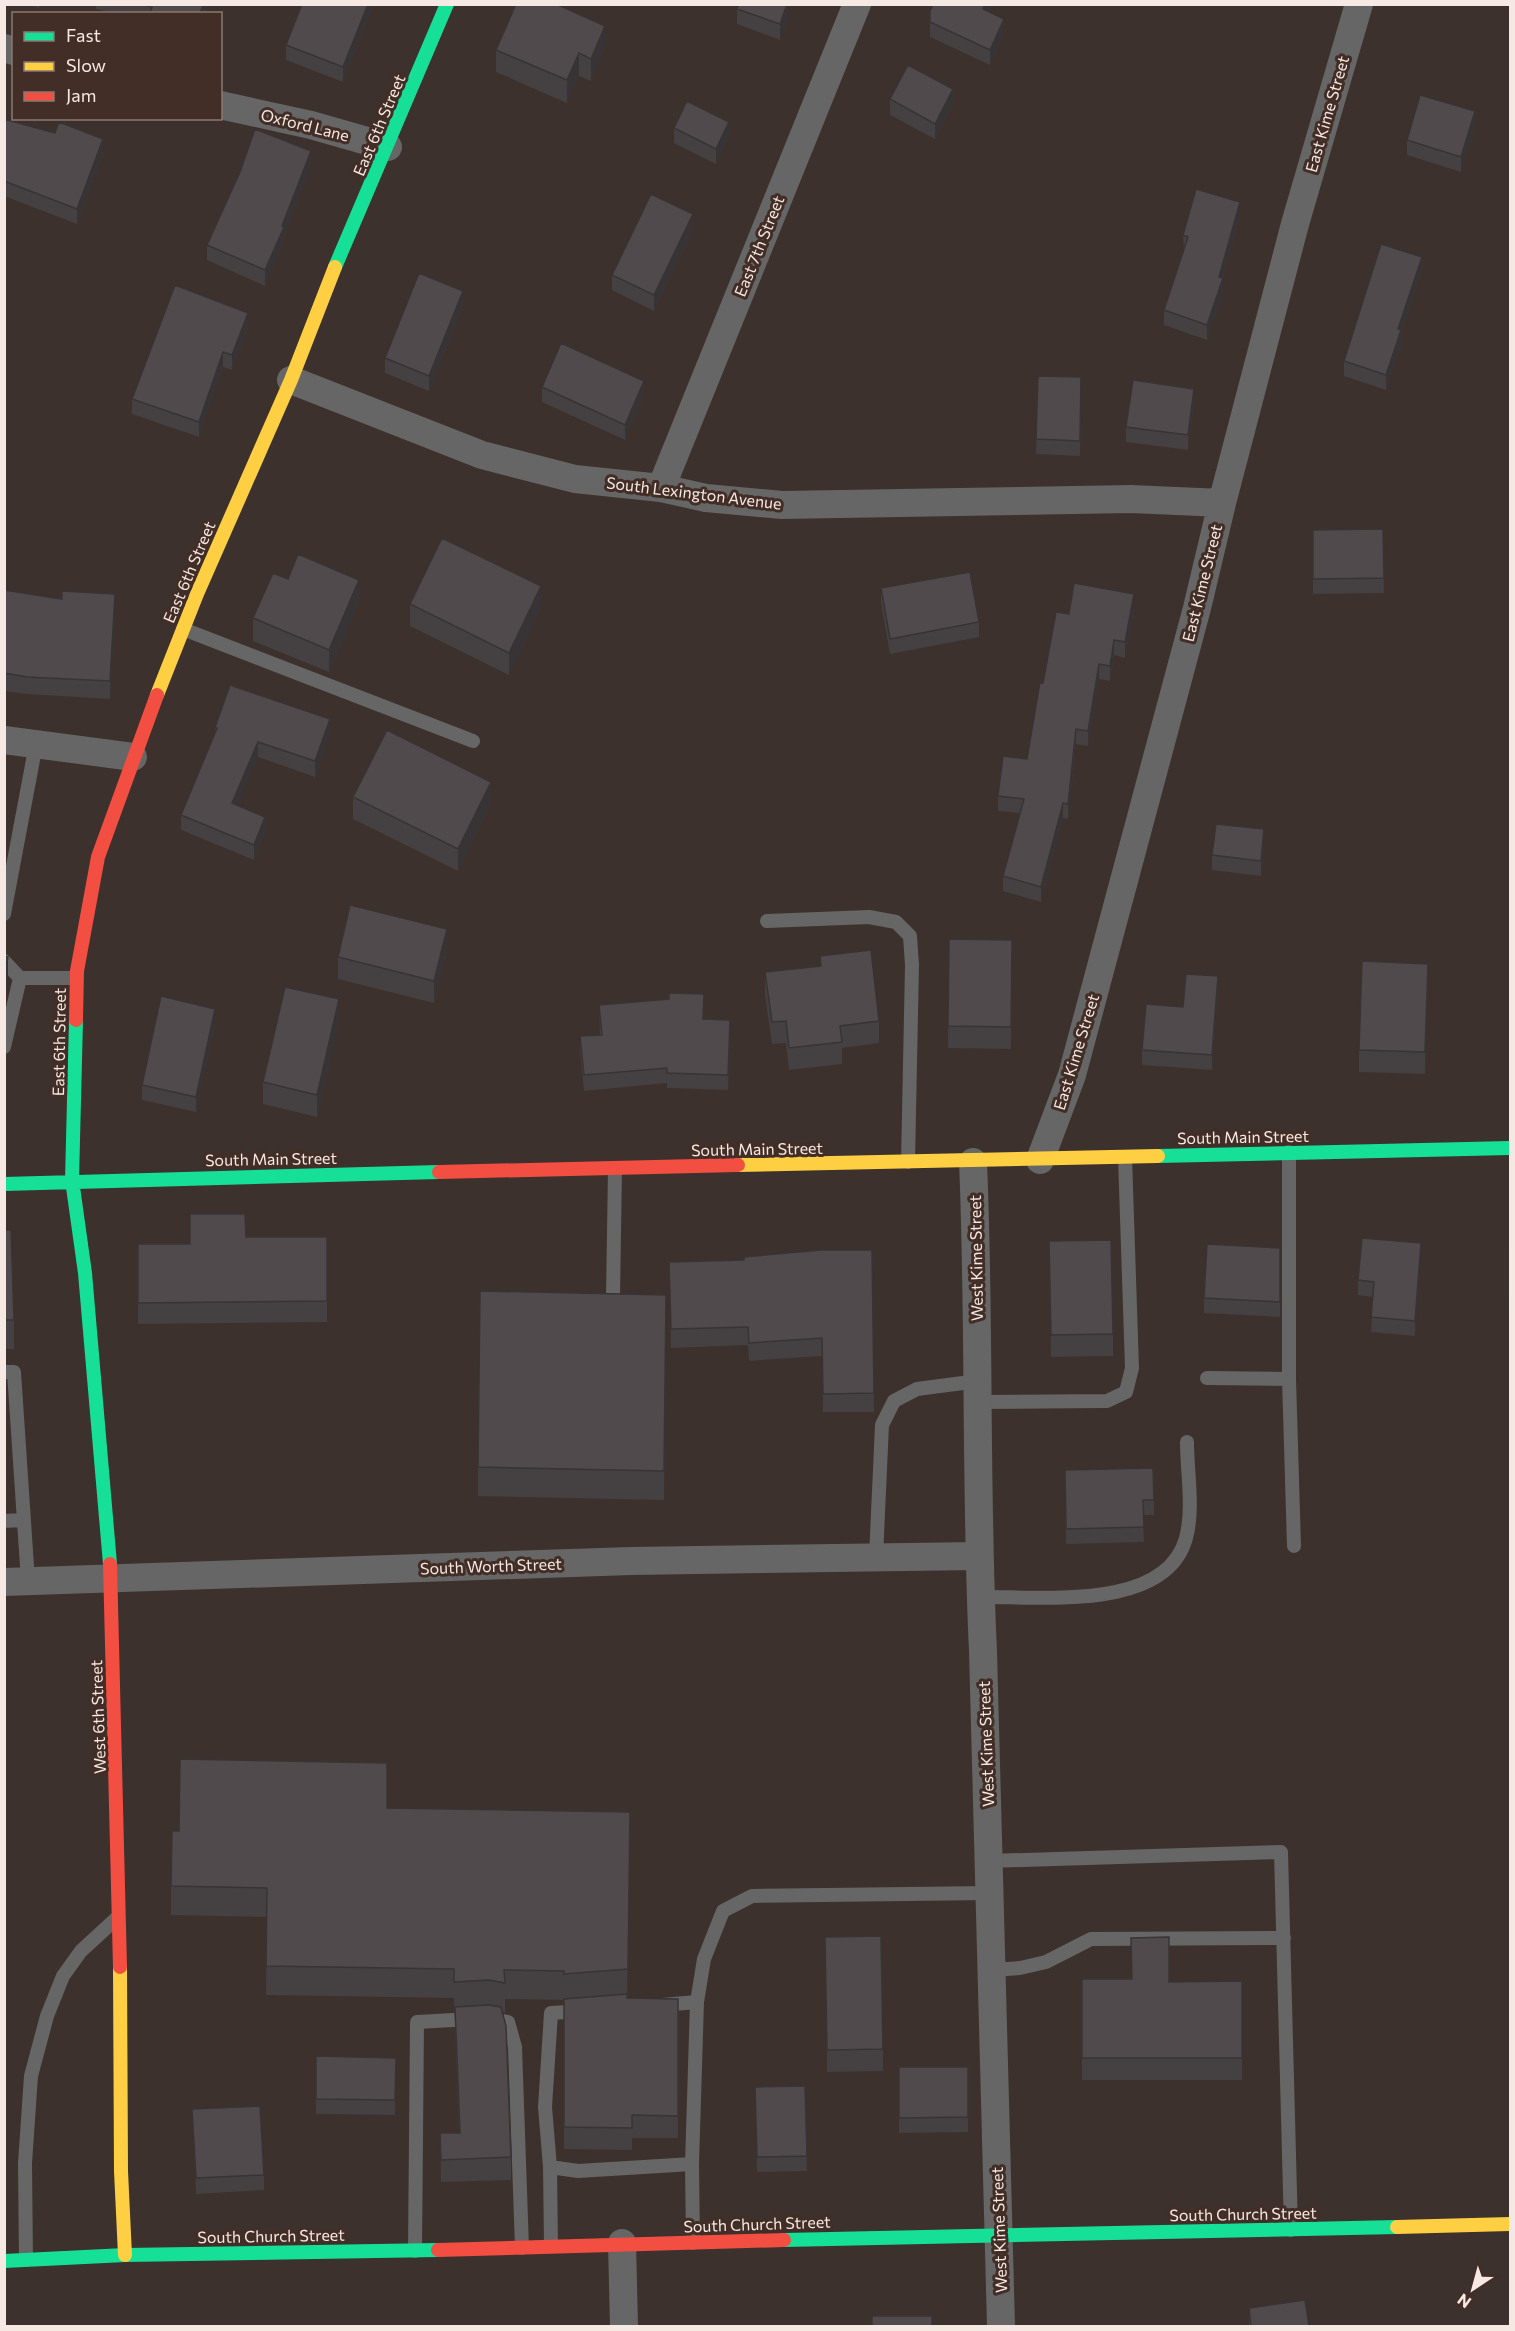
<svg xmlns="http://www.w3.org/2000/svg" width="1515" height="2331" font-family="Commissioner,sans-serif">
	<rect width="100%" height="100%" fill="#3c312c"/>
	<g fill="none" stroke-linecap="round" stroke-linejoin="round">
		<!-- lane -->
		<path stroke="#656665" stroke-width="14" d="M183,629L473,741
			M4,914L36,744
			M767,921L869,917L896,922L910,936L912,965L908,1162
			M4,961L20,978
			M4,1047L20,978H76
			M1289,1152V1379L1294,1546
			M613,1297L615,1168
			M4,1372H14L28,1581
			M1207,1378L1289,1379
			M978,1402L1107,1401L1126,1392L1132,1368L1125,1157
			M4,1521L23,1520
			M876,1557L882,1425L894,1401L917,1389L978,1381
			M981,1597C1039,1596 1166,1612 1186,1538C1194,1509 1187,1472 1187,1442
			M989,1861L1281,1852L1291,2230
			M992,1970L1020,1968L1046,1962L1091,1939L1284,1938
			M697,2002L704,1959L723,1911L752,1896L990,1893
			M662,2005L697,2002L692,2164L693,2243
			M583,2011L551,2013L545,2107L550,2167L578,2171L692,2164
			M550,2167L551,2246
			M415,2251L417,2022L489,2018L508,2022L515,2047L522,2248
			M26,2260L25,2163L31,2076L47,2016L63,1976L81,1951L118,1917"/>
		<!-- street -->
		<path stroke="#656665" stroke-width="28" d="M4,48L14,51
			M220,105L311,125L388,147
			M291,380L482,455L575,479L661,488L706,498L782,505L1131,499L1222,503
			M661,488L857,4
			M4,740L133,757
			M1040,1160L1072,1075L1197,608L1222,503L1295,224L1359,4
			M973,1162C980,1325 975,1488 983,1651L1001,2326
			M4,1582L631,1561L978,1556
			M622,2243L624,2326"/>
		<!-- fast -->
		<path stroke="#16e098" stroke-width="14" d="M335,267L447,4
			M76,1020L72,1180L85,1273L110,1564
			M1158,1156L1510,1148
			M4,1184L439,1172
			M784,2240L1397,2227
			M4,2261L125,2255L438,2250"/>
		<!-- slow -->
		<path stroke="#ffcf43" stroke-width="14" d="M157,695L197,594L291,380L335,267
			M738,1165L1158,1156
			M120,1967L121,2171L125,2255
			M1397,2227L1510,2224"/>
		<!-- jam -->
		<path stroke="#f24e42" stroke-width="14" d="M76,1020L77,971L98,857L157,695
			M439,1172L738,1165
			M110,1564L120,1967
			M438,2250L784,2240"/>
	</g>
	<!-- wall -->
	<path fill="#454041" d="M28,4H40L39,8Z
		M96,4H207L205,14H116L96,9Z
		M302,4H374L343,82L286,60V45Z
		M789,4V15L780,40L737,24V9Z
		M933,4H992L989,11L1004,34L990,65L930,37V11Z
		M605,48L591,81L579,76L567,103L496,72V50Z
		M890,99L953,104L935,139L890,115Z
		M4,119L103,154L77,224L4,196Z
		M1475,126L1461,172L1407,155V140Z
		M674,128L729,137L716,164L674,143Z
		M311,166L284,236V242L265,286L207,260V245Z
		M1240,217L1223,278V294L1207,340L1164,325V310L1184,250L1183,235Z
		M693,229L654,311L612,290V275Z
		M1422,272L1401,333V346L1386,390L1344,376V361Z
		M463,306L429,391L385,373V358Z
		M248,328L232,370L223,367L199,437L132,414V399Z
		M1038,376L1081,377L1080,456L1036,454Z
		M542,387L644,396L625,440L542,402Z
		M1194,404L1188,450L1126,442V427Z
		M1383,529L1384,593L1313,594V530Z
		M288,579L359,602L329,672L253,641V618Z
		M881,588L979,622V637L890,654L881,603Z
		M4,590L115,612L110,699L27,694L4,691Z
		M410,604L541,609L509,675L410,626Z
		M1134,609L1125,658L1114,655L1110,681L1099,679L1088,746L1076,744L1068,819L1063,818L1041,902L1003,891V876L1020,813L998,811V796L1027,759L1043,683L1069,614Z
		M215,727L330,734L315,777L258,757L237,805L265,832L254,860L181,830V815L215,733Z
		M353,797L491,804L458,871L353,819Z
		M1264,845L1261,876L1212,870V855Z
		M949,939L1012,940L1011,1049L948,1048Z
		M447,951L434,1003L338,979V957Z
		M820,956L879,1021V1043L842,1048V1064L789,1070L786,1043L772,1044L765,995V972L820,966Z
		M1428,986L1425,1074L1359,1072V1050Z
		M1218,991L1212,1070L1142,1065V1050L1183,1007Z
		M599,1005L704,1019L730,1035L728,1090L667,1088V1083L584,1091L580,1051V1036L600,1035Z
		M339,1022L317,1117L263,1104V1082Z
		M215,1024L196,1112L142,1100V1085Z
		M1510,1216V1345H1509Z
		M4,1230L14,1320V1349H4Z
		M246,1237H327V1322L138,1324V1244H190Z
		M1280,1248V1317L1204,1313V1298Z
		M872,1250L874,1412H823L822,1356L749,1361L748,1345L671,1348L669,1262L744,1260Z
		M1421,1258L1415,1336L1371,1332L1373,1297L1358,1295V1280Z
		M1049,1263L1113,1334V1356L1051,1357Z
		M666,1323L664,1500L478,1496V1467Z
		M1065,1470L1154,1500V1515H1143L1144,1542L1066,1544Z
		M387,1808L630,1841L627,1998L678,1999V2138H632V2150L564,2149V2000L505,1999V2012H502L511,2157V2180L441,2182L440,2133H459L454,1998L266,1995L267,1917L171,1915V1886L179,1831Z
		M825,1937L883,2049V2071L827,2072Z
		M1082,1979L1169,1982L1242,1981V2080H1082Z
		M316,2056L396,2058L395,2115L316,2114Z
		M899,2067H968V2132L899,2133Z
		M805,2086L807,2171L757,2172L755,2087Z
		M192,2109L264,2175V2190L196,2194Z
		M1249,2308L1309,2326H1249Z"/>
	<!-- shaded-wall -->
	<path fill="#383435" d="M203,4H207L205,14H200Z
		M368,4H374L343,82V67Z
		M784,4H789V15L780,40V24Z
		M985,4H992L983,24V9Z
		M1004,19V34L990,65V50Z
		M605,26V48L591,81V59Z
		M579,53V76L567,103V80Z
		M953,89V104L935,139V124Z
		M1475,111V126L1461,172V157Z
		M729,122V137L716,164V149Z
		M103,139V154L77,224V209Z
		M311,151V166L284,236V242L265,286V270Z
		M1240,202V217L1222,281L1223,278V294L1207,340V325L1219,277Z
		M693,214V229L654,311V295Z
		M1422,257V272L1401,333V346L1386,390V375L1398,329Z
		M463,291V306L429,391V376Z
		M248,313V328L232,370V355Z
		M223,352V367L199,437V422Z
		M644,381V396L625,440V425Z
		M1194,389V404L1188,450V435Z
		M359,580V602L329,672V650Z
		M541,586V609L509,675V653Z
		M115,594V612L110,699V681Z
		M1134,594V609L1125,658V642Z
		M1114,640V655L1110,681V666Z
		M1099,664V679L1088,746V731Z
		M330,719V734L315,777V761Z
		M1076,729V744L1068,819V804Z
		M258,742V757L232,818V803Z
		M491,782V804L458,871V849Z
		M1063,803V818L1041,902V887Z
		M265,817V832L254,860V845Z
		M1264,829V845L1261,876V861Z
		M447,929V951L434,1003V981Z
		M8,957V983L4,1001V975Z
		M1428,964V986L1425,1074V1052Z
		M1218,976V991L1212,1070V1055Z
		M339,999V1022L317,1117V1095Z
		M215,1009V1024L196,1112V1097Z
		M1421,1243V1258L1415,1336V1321Z"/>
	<!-- building -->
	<path fill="#504a4c" stroke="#383435" stroke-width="1.5" d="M141,4H203L200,14H152L150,13L152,7Z
		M302,4H368L343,67L286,45Z
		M516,4H556L605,26L591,59L579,53L567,80L496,50Z
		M739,4H787L780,24L737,9Z
		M933,4H985L983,9L1004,19L990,50L930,22V11Z
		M908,65L953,89L935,124L890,99Z
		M1420,95L1475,111L1461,157L1407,140Z
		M687,101L729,122L716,149L674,128Z
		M4,119L55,133L59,122L103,139L77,209L4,181Z
		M255,129L311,151L282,226L284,227L265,270L207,245L240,172Z
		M1196,189L1240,202L1219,277L1223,278L1207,325L1164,310L1188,237L1183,235Z
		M651,194L693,214L654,295L612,275Z
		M1381,244L1422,257L1398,329L1401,330L1386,375L1344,361Z
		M419,273L463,291L429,376L385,358Z
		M175,285L248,313L232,355L223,352L199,422L132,399Z
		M561,343L644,381L625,425L542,387Z
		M1038,376L1081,377L1080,441L1036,439Z
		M1133,380L1194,389L1188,435L1126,427Z
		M1383,529L1384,578L1313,579V530Z
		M442,538L541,586L509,653L410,604Z
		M298,554L359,580L329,650L253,618L273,573L288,579Z
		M970,572L979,622L890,639L881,588Z
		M1074,583L1134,594L1125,642L1114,640L1110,666L1099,664L1088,731L1076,729L1068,804L1063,803L1041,887L1003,876L1024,799L998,796L1003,756L1027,759L1040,682L1043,683L1056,612L1069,614Z
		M4,590L62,599V591L115,594L110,681L27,677L4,673Z
		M230,685L330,719L315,761L258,742L232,803L265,817L254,845L181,815L217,728L215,727Z
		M387,730L491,782L458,849L353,797Z
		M1216,824L1264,829L1261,861L1212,855Z
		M350,905L447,929L434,981L338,957Z
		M949,939L1012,940L1011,1027L948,1026Z
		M871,950L879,1021L840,1026L842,1042L789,1048L786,1021L772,1022L765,972L821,966L820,956Z
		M4,956L8,957L4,975Z
		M1362,961L1428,964L1425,1052L1359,1050Z
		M1186,974L1218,976L1212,1055L1142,1050L1146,1004L1183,1007Z
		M285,987L339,999L317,1095L263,1082Z
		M669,993L704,994L703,1019L730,1020L728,1075L667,1073V1068L584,1075L580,1036L602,1035L599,1005L669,999Z
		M161,996L215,1009L196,1097L142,1085Z
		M190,1214H245L246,1237H327V1301L138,1303V1244H190Z
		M1510,1216V1326H1509Z
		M4,1230H11L14,1320H4Z
		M1362,1238L1421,1243L1415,1321L1371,1317L1374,1282L1358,1280Z
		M1111,1240L1113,1334L1051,1335L1049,1241Z
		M1207,1244L1280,1248V1302L1204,1298Z
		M821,1250H872L874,1393L823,1394L822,1338L749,1343L748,1327L671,1329L669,1262L744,1260V1257Z
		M480,1291L666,1295L664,1471L478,1467Z
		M1153,1468L1154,1500H1143L1144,1527L1066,1529L1065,1470Z
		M180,1759L387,1763V1808L630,1812L628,1969L564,1974V1971L504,1970L505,1983L489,1980L454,1982V1969L266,1966L267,1888L171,1886L172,1831H179Z
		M881,1936L883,2049L827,2050L825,1937Z
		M1169,1937V1982L1242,1981V2058H1082V1979H1132L1131,1938Z
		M627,1994V1998L678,1999V2116L632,2115V2128L564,2127V1999Z
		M488,2005L501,2007L506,2026L511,2157L441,2160L440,2133H460L455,2007Z
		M316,2056L396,2058L395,2100L316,2099Z
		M899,2067H968V2117L899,2118Z
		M805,2086L807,2156L757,2157L755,2087Z
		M260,2106L264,2175L196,2178L192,2109Z
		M1305,2300L1309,2326H1251L1249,2308Z
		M872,2316H932V2326H872Z"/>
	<g text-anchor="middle" stroke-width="6" stroke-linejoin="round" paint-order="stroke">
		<!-- street labels -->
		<g font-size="16" fill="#f6e8e3" stroke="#422e26">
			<text transform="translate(1327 114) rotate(-74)" y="6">East Kime Street</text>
			<text transform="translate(305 125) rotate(14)" y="6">Oxford Lane</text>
			<text transform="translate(379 125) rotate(-67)" y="6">East 6th Street</text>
			<text transform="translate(759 246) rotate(-68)" y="6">East 7th Street</text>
			<text transform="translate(694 493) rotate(7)" y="6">South Lexington Avenue</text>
			<text transform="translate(189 572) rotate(-67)" y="6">East 6th Street</text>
			<text transform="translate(1202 583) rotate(-76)" y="6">East Kime Street</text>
			<text transform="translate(59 1042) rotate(-89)" y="6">East 6th Street</text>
			<text transform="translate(1076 1052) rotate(-73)" y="6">East Kime Street</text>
			<text transform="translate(1243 1137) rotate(-1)" y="6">South Main Street</text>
			<text transform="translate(757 1149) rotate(-1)" y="6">South Main Street</text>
			<text transform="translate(271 1159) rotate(-1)" y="6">South Main Street</text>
			<text transform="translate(976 1258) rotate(-91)" y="6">West Kime Street</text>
			<text transform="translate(491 1566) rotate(-2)" y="6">South Worth Street</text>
			<text transform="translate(98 1717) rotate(-92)" y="6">West 6th Street</text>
			<text transform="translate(986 1744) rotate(-92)" y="6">West Kime Street</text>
			<text transform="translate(1243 2214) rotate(-1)" y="6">South Church Street</text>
			<text transform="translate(757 2224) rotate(-2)" y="6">South Church Street</text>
			<text transform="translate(999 2230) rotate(-92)" y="6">West Kime Street</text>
			<text transform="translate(271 2236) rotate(-1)" y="6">South Church Street</text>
		</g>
	</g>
	<!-- border -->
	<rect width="1515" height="2331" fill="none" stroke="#f6e8e3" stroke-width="12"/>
	<!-- legend -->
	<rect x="12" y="12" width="210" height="108" fill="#422e26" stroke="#8a7872" stroke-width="1.5"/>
	<rect x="24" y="32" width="30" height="9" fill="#16e098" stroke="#8a7872" stroke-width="1.5"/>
	<text x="66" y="42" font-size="18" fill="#f6e8e3">Fast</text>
	<rect x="24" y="62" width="30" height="9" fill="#ffcf43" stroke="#8a7872" stroke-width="1.5"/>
	<text x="66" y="72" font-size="18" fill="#f6e8e3">Slow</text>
	<rect x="24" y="92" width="30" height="9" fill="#f24e42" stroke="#8a7872" stroke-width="1.5"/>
	<text x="66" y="102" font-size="18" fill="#f6e8e3">Jam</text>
	<!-- north arrow -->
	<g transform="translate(1473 2289) rotate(216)" stroke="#422e26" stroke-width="4.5" paint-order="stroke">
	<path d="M0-4.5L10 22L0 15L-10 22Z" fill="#f6e8e3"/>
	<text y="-9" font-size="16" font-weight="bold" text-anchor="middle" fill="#f6e8e3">N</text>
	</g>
</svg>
